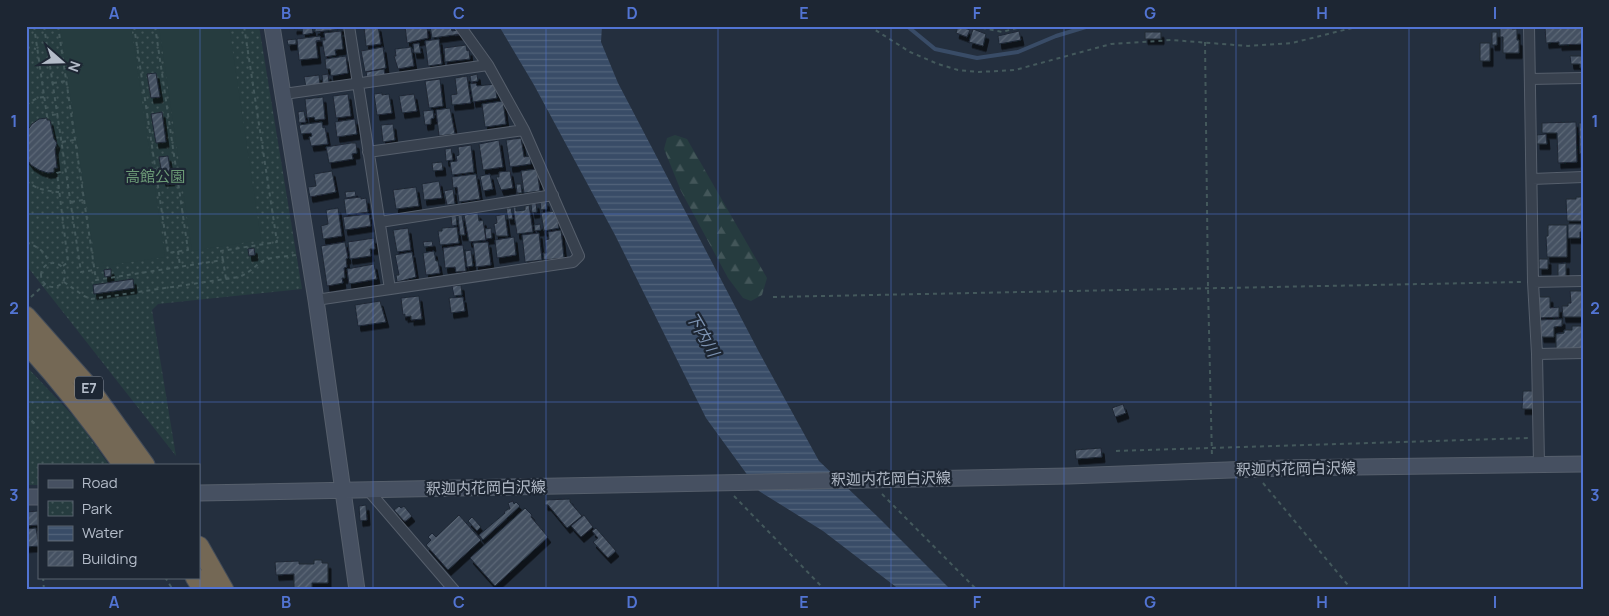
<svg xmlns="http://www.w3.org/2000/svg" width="1609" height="616" font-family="Manrope,'Noto Sans JP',sans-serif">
	<defs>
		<pattern id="forest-firs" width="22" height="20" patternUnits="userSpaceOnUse" patternTransform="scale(1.25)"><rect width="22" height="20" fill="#263c3f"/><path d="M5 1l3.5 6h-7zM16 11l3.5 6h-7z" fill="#435659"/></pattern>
		<pattern id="park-dots" width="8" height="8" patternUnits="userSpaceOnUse" patternTransform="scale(1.25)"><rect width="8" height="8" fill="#263c3f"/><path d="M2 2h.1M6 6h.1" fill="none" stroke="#435659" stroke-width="1.8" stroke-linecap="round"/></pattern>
		<pattern id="water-rules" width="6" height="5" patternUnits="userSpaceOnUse" patternTransform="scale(1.25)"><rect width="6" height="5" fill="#394c67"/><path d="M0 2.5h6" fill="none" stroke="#53647b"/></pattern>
		<pattern id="building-hatch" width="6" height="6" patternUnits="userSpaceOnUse" patternTransform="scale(1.25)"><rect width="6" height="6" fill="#455162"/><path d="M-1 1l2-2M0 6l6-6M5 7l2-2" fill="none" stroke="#5d6877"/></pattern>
		<filter id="shadow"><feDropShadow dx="3" dy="5.5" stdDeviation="0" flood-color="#0009"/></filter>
	</defs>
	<rect width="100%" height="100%" fill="#242f3e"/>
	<!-- forest -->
	<path fill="url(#forest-firs)" d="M675,135L687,139L767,278L762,295L751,301L743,298L728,278L681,191L664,149L667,138Z"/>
	<!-- park -->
	<path fill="url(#park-dots)" d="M26,26H259L302,289L158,304L152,310L176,456L26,265Z
		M26,366L78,421L109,465H39V485H26Z"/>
	<!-- garden -->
	<path fill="#263c3f" d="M60,26H131L165,257L96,267Z
		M159,26H229L261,240L192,251Z"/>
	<!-- water -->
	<path fill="url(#water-rules)" d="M499,26H602L601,42L618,83L759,352L819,461L878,517L951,590H900L823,531L759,491L706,418L615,235L534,85Z"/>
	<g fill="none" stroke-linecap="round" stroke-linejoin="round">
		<!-- stream -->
		<path stroke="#394c67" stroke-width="4" d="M907,26L935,49L977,58L1018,52L1056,36L1089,26
			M1245,26H1252"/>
	</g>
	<!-- building -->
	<path fill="url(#building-hatch)" stroke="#1f2835" filter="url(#shadow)" d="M294,26H312L313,33L303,35L302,28L294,29Z
		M318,26H342V29L315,32V29L318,28Z
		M364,26H378L381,44L366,46Z
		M405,26H427L428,38L407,43Z
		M430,26H451L452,31L457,30L461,34L432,38Z
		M958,26L970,30L967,37L956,33Z
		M1500,26H1512V29H1517V40H1519V53H1503V37H1500Z
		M1545,26H1583V44L1559,45V42L1546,43Z
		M973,29L986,34L983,46L969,42Z
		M341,31L343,49L335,50L336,55L325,57L322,40H325L324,33Z
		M1019,31L1021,40L999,44L998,36Z
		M1145,32H1161V39H1145Z
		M1492,32H1497V45H1492Z
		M320,36L321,40L316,41L318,58L299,60L297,39Z
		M296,39V44L288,45L287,40Z
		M439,39L442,64L428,66L425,41Z
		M419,43L421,53H414L413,44Z
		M1480,43H1490V61H1480Z
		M466,45L467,51L469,50L470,59L445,62L444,48Z
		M383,47L386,68L365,72L361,51Z
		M411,47L414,66L398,69L394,56H396L395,49Z
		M346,56L348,73L331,76L330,69H326L325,59Z
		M1570,56H1583V68H1580V64H1571Z
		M384,69L385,75L367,77L366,72Z
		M156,73L160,97L151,98L147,74Z
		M328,74L329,83L323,84L322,75Z
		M477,74L478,81L471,82L470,76Z
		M319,75L320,85L306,87L304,77Z
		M467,76L471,103L452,105L451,95L457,94L455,78Z
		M440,79L443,106L429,108L425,81Z
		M476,83L477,86L495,84L497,98L473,102L470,84Z
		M382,93V95L389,94L392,113L377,115L374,94Z
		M348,94L351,116L336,118L333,96Z
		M414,94L417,111L402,113L399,96Z
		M323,97L325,119L315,120L314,117L307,118L305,99Z
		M503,101L506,124L485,127L482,104Z
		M450,108L455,134L439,136L436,110Z
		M433,110L434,118L431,119V124L425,125L423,111Z
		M304,111L306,122L299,123L298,112Z
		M162,112L166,142L156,143L151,114Z
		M47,118V120H50L54,139L57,143L55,149L57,168H54V172L48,173L39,170L31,165L26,158L27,131L32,124L39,119Z
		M355,119L357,134L337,137L335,122Z
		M322,122L323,128L325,127L328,144L311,146L309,137L312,136L311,133L301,134L299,125Z
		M1576,122L1577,162L1558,163L1557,133H1542V123Z
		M1579,123H1583V154H1580Z
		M393,124L395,140L383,142L381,125Z
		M1546,134L1547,144H1537V135Z
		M521,138L524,157L530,156L531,164L510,167L506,140Z
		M499,140L503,167L483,170L479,144Z
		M351,143H356L357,153L352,154L353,159L329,163L326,147Z
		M471,145L474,172L452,175L450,162L457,161L456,156L459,155L458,147Z
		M451,148L453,160L446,161L445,149Z
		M168,156L172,180L163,181L159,157Z
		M442,162L443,170L433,171L432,163Z
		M537,169L540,191L524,193L521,171Z
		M332,171L336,192L310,197L308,187L316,186L314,174Z
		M510,171L513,188L501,190L496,177H499V172Z
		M476,174L480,199L459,202L457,187L453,188L452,177Z
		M490,174L493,189L483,191L480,176Z
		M439,181L442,198L424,200L422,184Z
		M516,184H521L522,193H517Z
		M416,187L419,206L396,209L393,190Z
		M453,189L455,204L447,205L444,191Z
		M355,191L356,196L346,198L345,192Z
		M361,197V199L366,198L368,212L346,215L344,199Z
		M1576,197H1583V221H1567L1566,199H1576Z
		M546,201L547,209L541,210L540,202Z
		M536,203L537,212L532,213L531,204Z
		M529,205L533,232L517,234L513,207H516V211L525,210V206Z
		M338,208L342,236L323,239L321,226L328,224L326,210Z
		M506,208H511L513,219H508Z
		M553,211L554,213H557L559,228L544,231L541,213Z
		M478,213L479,221L483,220L486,240L469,242L464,215Z
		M369,214L371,226L345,230L343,217Z
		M505,214L508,236H496L494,224L497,223L496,216Z
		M456,215L457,225L452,226L451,216Z
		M462,215L465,235H460L458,216Z
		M540,224L541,230L535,231L534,225Z
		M1568,224H1583V232H1580V238H1568Z
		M1548,225H1567V257H1547L1546,236H1548Z
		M457,227L459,243L440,245L438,231H442V228Z
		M408,228L411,250L397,252L393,230Z
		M491,228L492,238L486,239L485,229Z
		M561,230L564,258L544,260L543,253H546L545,240L549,239L548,232Z
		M539,233L542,260L525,262L522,235Z
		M514,237L516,255L497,258L495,240Z
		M374,238L375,249H370L371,256L350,259L348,242Z
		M432,241L433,246L424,247L423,242Z
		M345,242L348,258L346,259L347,267L344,268L345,278H342L343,283L327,286L321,246Z
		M488,242L491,265L476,267L473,243Z
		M463,245L466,271L456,272L455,267L445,268L443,248Z
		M254,248L255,255L249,256L248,249Z
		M471,250L473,266L467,267L465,251Z
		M434,251L436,261H438L440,273L426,275L423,253Z
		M412,252L416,277L397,282L396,275H399L395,255Z
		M1539,259H1548V269H1539Z
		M1566,263V276L1558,277V264Z
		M374,264L377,279L349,284L347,269Z
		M111,269V276L105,277L104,270Z
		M133,279L134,288L94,294L93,285Z
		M461,285L462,295L454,296L452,286Z
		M1570,291H1583V317H1563L1562,306H1568V303H1571Z
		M419,296L422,319L411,320V316L405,317V314L403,315L401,298Z
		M463,297L465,311L451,313L449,298Z
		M1538,297H1550V308L1559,307V317L1538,318Z
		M380,301L386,322L358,326L355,305Z
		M1562,319V326L1554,327V337H1541L1540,320Z
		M1572,326H1583V349L1556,350V334L1564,333V330H1572Z
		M1523,391H1534V409H1522Z
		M1123,404L1126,413L1115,417L1112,408Z
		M1101,448L1102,457L1076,459L1075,450Z
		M570,499V502L582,516L567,528L548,505H545V500Z
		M513,501L514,504L516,502L520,506L483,540L479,535L505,513L504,512L508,509H510L508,503Z
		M366,505L367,520L360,521L359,506Z
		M399,506L401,508L404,506L412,516L406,521H404L394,510Z
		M525,508L532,515L531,517L548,537L495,586L470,558Z
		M38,511V525L26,526V512Z
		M459,515L481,540L448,570L426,545L431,540L428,537L432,533L436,537Z
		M584,515L593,527L581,537L571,526Z
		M472,517L481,527L477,531L468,521Z
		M36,528L39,546L26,547V529Z
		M596,528L616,551L608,558L593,542L598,538L592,531Z
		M314,560H322V563H328V583H312V590H294V574L276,575L275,562L299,561V564H314Z"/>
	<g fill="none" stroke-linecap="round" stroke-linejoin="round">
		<!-- street casing -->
		<g stroke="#565f6c" stroke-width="12">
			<path id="street" d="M349,26L390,289
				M1529,26L1533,282L1537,354L1539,464
				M1530,79L1583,78
				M284,94L488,65
				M368,152L524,130
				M1532,179L1583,177
				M380,222L553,195
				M1533,282L1583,281
				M316,300L573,262L579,256L524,130L488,65L460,26
				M1537,354L1583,353
				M368,490L454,590"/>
		</g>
		<!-- secondary casing -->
		<g stroke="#565f6c" stroke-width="17">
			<path id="secondary" d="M272,26L316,300L357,590
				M199,493L1069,476L1282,468L1583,464
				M26,497H39"/>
		</g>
		<!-- highway casing -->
		<g stroke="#434c59" stroke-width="21">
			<path id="highway" d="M26,316L88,386L145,465
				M26,343C61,382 93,422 123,465
				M199,546L224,590
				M195,577L203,590"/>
		</g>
		<!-- path -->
		<path stroke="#44595c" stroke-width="2" stroke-dasharray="4 4" stroke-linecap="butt" d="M34,26L47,116L58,114
			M44,26L81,272L94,270
			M58,26L96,280L223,260L226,279
			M134,26L168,253L188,250L155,26
			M869,26L910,52L938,64L958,70L979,72L1015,70L1111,44L1172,40L1248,46L1292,43L1360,26
			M974,26L1002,32L1025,26
			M1205,42L1208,288L1212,458
			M26,47L36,49
			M53,83L66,81
			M26,98L30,103
			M26,105L37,98L44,97
			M62,142L74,140
			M26,181C36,189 46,191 59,192
			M71,202L83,200
			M26,242C38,247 45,251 49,263
			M178,251L180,266
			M223,260L221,251L277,242L244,26
			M41 275a12 12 0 1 1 24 0a12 12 0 1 1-24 0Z
			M63,266L68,262L57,173L65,171
			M64,282L84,296L91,299L239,277C249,273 253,268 261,262C271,256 285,257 296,255
			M31,297L45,284
			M773,297L1523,282
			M26,415L37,426
			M1116,451L1529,438
			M1263,483L1352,590
			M882,494L977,590
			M734,496L825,590
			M43,577L44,590
			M165,577L173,590"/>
		<!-- street -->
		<use href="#street" stroke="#38414e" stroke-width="10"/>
		<!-- secondary -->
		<use href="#secondary" stroke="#465061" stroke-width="15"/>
		<!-- highway -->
		<use href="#highway" stroke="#746855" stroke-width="19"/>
	</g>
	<!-- grid -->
	<path fill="none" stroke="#5274d3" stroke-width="1" stroke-opacity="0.55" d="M200,26V590M373,26V590M546,26V590M718,26V590M891,26V590M1064,26V590M1236,26V590M1409,26V590M26,214H1583M26,402H1583"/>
	<g text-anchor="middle" stroke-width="4.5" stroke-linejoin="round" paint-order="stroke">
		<!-- shield labels -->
		<rect fill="#1d2633" stroke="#878f9c" stroke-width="1" x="75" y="376.5" width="28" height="23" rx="4"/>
		<g font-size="14" font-weight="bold" fill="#b4bcc9">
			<text x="89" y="393">E7</text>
		</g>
		<!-- park labels -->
		<g font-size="15" fill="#6b9a76" stroke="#1d2633">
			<text x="155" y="182">高館公園</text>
		</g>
		<!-- street labels -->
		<g font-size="15" fill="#b4bcc9" stroke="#1d2633">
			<text transform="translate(1296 469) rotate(-1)" y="5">釈迦内花岡白沢線</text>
			<text transform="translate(891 479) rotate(-1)" y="5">釈迦内花岡白沢線</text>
			<text transform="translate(486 488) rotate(-1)" y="5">釈迦内花岡白沢線</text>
		</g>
		<!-- water labels -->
		<g font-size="16" font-style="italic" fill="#7c92b1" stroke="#1d2633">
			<text transform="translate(703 334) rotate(60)" y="6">下内川</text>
		</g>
	</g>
	<!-- border -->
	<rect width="1609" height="616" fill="none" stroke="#1d2633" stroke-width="55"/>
	<!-- legend -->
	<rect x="38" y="464" width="162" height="115" fill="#1d2633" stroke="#59626f"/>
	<rect x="48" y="480" width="25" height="8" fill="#465061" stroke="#59626f"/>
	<text x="82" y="488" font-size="15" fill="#b4bcc9">Road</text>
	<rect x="48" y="501" width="25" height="15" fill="url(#park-dots)" stroke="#59626f"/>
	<text x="82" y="514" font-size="15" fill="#b4bcc9">Park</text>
	<rect x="48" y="526" width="25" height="15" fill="url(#water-rules)" stroke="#59626f"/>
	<text x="82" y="538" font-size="15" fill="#b4bcc9">Water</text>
	<rect x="48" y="551" width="25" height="15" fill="url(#building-hatch)" stroke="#59626f"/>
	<text x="82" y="564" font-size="15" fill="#b4bcc9">Building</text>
	<!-- north arrow -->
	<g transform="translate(62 62) rotate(110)" stroke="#1d2633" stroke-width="4" paint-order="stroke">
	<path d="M0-4L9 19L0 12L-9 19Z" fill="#b4bcc9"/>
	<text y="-8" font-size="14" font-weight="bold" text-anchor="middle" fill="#b4bcc9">N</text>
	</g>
	<rect x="28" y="28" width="1554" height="560" fill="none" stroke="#5274d3" stroke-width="2"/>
	<g font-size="16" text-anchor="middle" font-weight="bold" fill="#5274d3">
		<text x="114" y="19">A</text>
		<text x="286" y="19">B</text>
		<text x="459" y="19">C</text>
		<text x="632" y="19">D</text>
		<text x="804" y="19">E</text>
		<text x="977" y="19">F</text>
		<text x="1150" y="19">G</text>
		<text x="1322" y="19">H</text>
		<text x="1495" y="19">I</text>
		<text x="14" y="127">1</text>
		<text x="1595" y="127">1</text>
		<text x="14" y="314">2</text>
		<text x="1595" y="314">2</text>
		<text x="14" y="501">3</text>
		<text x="1595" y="501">3</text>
		<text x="114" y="608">A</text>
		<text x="286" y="608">B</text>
		<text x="459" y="608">C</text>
		<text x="632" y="608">D</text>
		<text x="804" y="608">E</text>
		<text x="977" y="608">F</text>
		<text x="1150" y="608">G</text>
		<text x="1322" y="608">H</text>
		<text x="1495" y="608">I</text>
	</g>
</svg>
